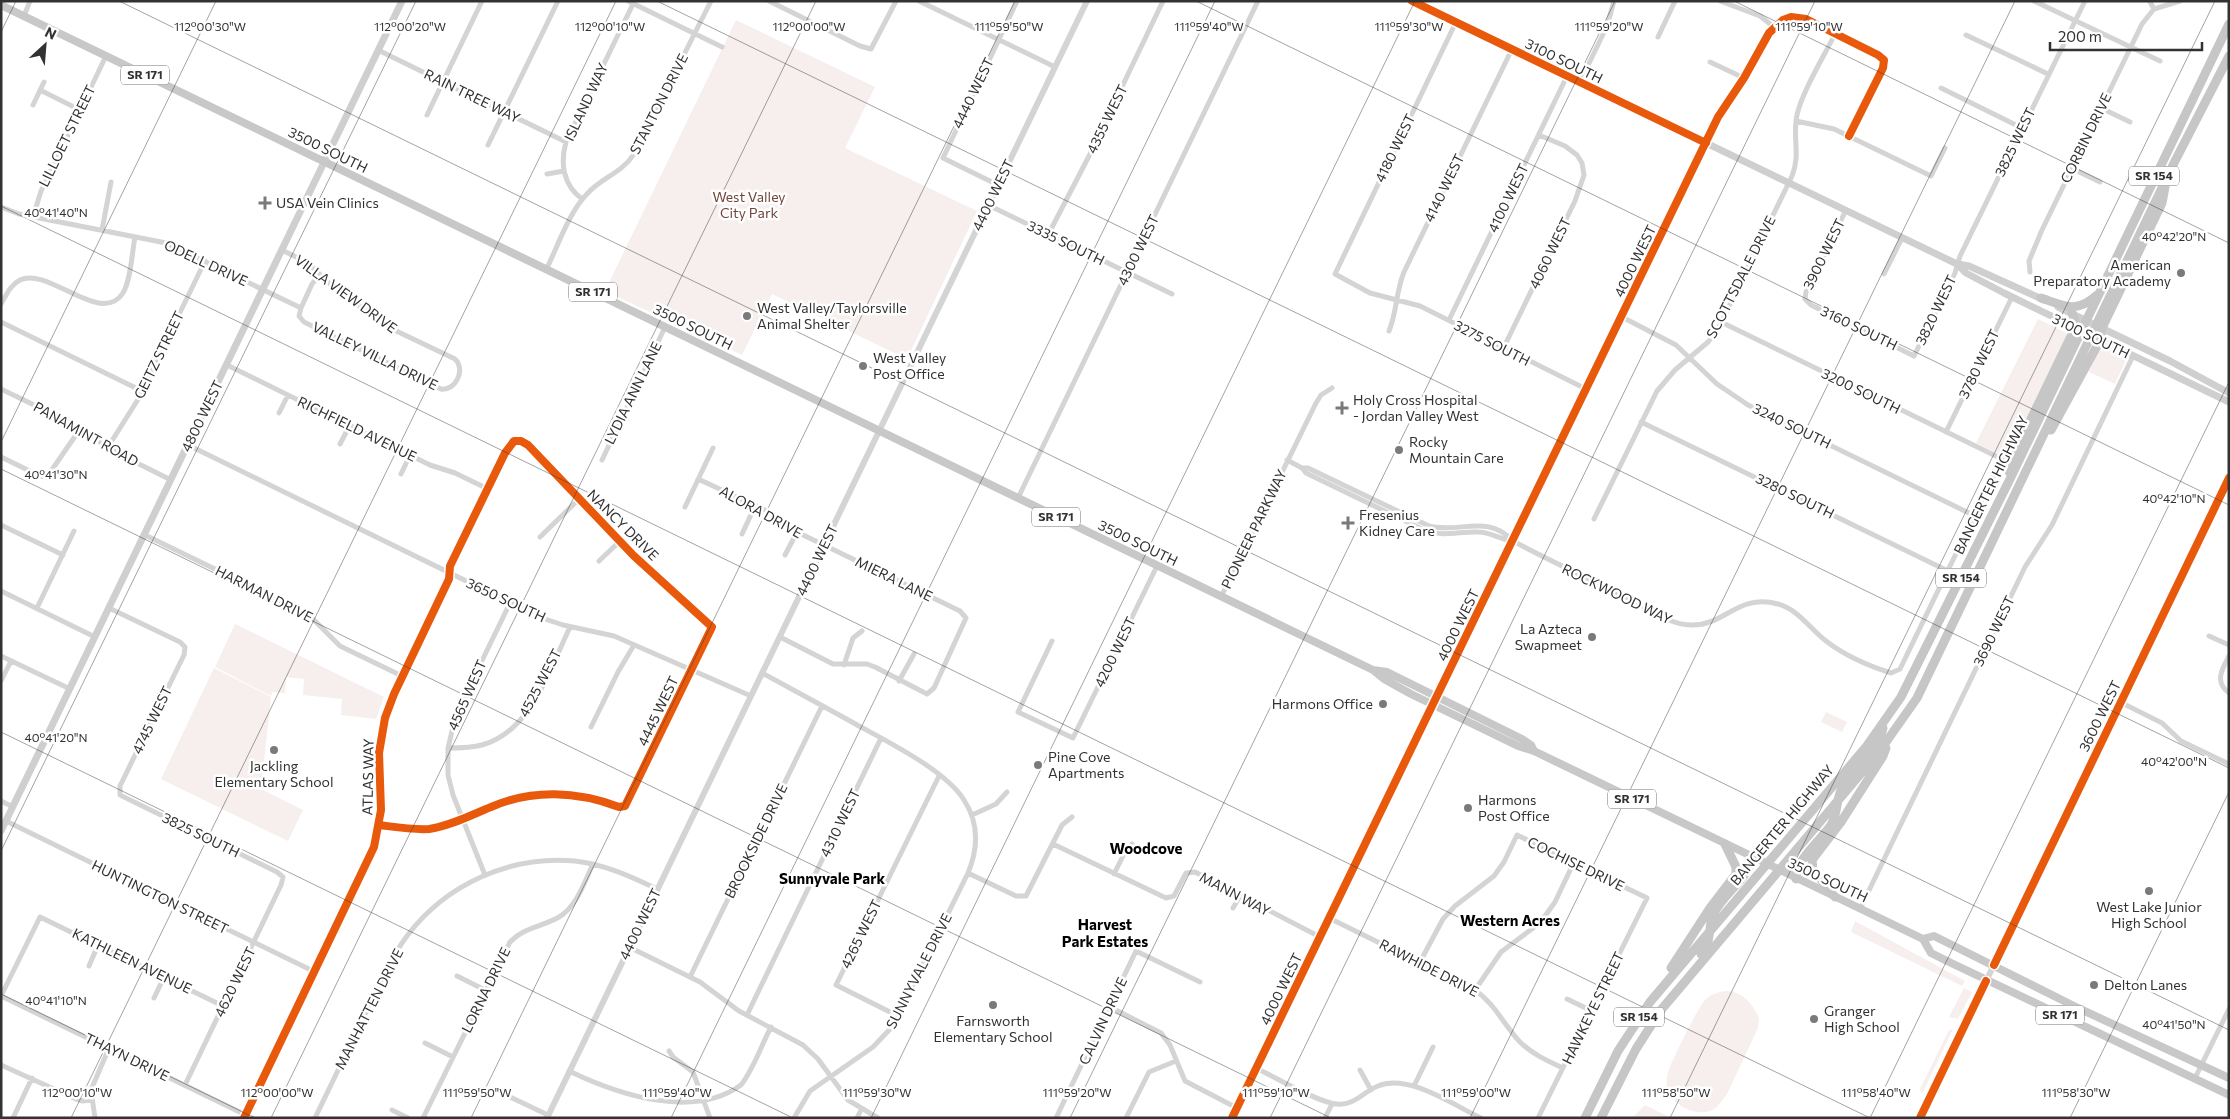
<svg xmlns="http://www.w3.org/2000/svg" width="2230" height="1119" font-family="Commissioner,sans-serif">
	<rect width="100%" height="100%" fill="#fff"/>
	<!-- green -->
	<path fill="#f6efed" d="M736,20L875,87L845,148L977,211L907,359L772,294L742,355L605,291Z
		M2038,319L2066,333V337L2006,458L1976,443Z
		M2110,350L2125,357L2126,360L2115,384L2089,372L2098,351Z
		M235,624L384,697L376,719L341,715L342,699L303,695L304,679L286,677L285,693L272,692L271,696L215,667Z
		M214,668L271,697L261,789L259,790H263L303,810L288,841L161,779Z
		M1826,712L1847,722L1842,732L1821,722Z
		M1855,921L1965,981L1962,986L1851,932Z
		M1964,988L1972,992L1958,1019L1949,1017Z
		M1726,991C1743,992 1752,1003 1759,1018L1758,1028L1727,1094C1723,1099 1719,1106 1714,1109C1698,1119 1671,1105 1667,1088C1666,1082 1667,1074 1669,1069C1673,1059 1699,1005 1705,1000C1711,994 1718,992 1726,991Z
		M1953,1029L1923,1092L1921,1093L1920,1089L1949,1030Z
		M1645,1105L1671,1118H1632Z"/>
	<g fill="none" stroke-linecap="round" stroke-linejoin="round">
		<!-- minor -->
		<path stroke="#d4d4d4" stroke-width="5" d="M628,1L722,47
			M769,1L860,46L871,49L896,1
			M919,1L1055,67
			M1720,1L1760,16L1774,27
			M2034,1L2160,61
			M2150,2L2154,9
			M24,16L30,1
			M1456,22L1335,274L1370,293L1420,306L1586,389
			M1966,35L2048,74
			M1658,37L1675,1
			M378,50L566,142
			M1710,62L1744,78
			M1580,82L1607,26L1614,1
			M1941,88L2022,128
			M40,90L80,110
			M33,105L44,82
			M2101,108L2130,122
			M427,115L482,1
			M1796,121L1834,129L1931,176L1945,148
			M1706,143L1723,108L1744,78L1761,44L1774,27L1783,20L1791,17L1806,19L1878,55L1884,60L1883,68L1849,136
			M488,145L558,1
			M2071,168L2100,182
			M547,174L564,171
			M998,185L943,158L1017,1
			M582,199C563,185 560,163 566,142L633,4
			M988,205L1172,294
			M1,207L19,214L166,243L301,308L299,316L304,322L441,389C456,391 466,369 455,359L388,327L331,285L308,263L282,250
			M1846,210L1806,292L1805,299L1811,305L1914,356L1955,273L1960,256L2085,1
			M33,217L41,191L106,56
			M102,230L111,182
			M1048,235L1089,156L1163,1
			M546,270C558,246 569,212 587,194C602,177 621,174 634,154L711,1
			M2030,272L2029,261L2042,230L2142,24L2154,9L2180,1
			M1884,274L1902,238
			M1,304C6,296 10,285 20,280C48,266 101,327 123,293C131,280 132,252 135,237
			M301,308L312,284L319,275
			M1622,317L1676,345L1717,384L1748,405L1975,516
			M1449,320L1567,76
			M1,322L142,391
			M1389,331C1397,312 1396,291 1404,272L1512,49
			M1503,349L1575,201L1584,175L1582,163L1577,155L1565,146L1539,135
			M227,365L430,465L455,473L488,489
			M1,389L65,420L119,454L171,480
			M279,413L288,395
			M1641,422L1948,571
			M1946,432L2012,297
			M340,444L350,425
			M188,445L542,618L563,625L614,636L751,696
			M108,447L137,401L205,261
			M1,457L40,476L47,477L80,429
			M602,460L665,327
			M1287,460L1302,468H1308L1429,526C1459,534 1487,513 1513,541C1550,561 1588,578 1626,597C1646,607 1668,625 1692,625C1726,625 1738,593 1778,604C1799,610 1809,628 1826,641C1844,655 1869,666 1891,673L1900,669L2002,459L1721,322
			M1302,468L1306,473L1426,531C1444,537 1461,531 1478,532C1491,532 1501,540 1513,541
			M401,474L410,455
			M698,479L767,511L797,532L960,611L966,618L934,688L927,694L875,667L867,664H833L780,637
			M1018,498L1258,1
			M685,507L713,448
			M1594,519L1657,391L1675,370L1708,342L1718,329L1792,176C1801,154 1792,137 1797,115C1802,92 1824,56 1835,34
			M1,525L63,555
			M742,534L755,506
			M145,535L309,615L340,646L402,676
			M540,537L579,499
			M785,555L797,532
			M599,561L620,541
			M1,591L95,637
			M1221,597L1316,403L1321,395L1332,388
			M37,608L74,531
			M109,608L180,642L185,647L184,655L120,786V795L277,872L283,877L281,885L185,1085
			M2209,636L2229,645
			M1052,641L1018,712L1073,738L1157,566
			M1,656L70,689
			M2229,656C2222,669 2214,682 2229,693
			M844,665L853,638L862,631
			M762,673C795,691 827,708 859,726C890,743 946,771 964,800C979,823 978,849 968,873L892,1027L873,1047L810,1091L794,1118
			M1,681L11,661
			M899,681L914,654
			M2120,702L2162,723L2181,741L2229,764
			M591,727L618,672L634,645
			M448,748C459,748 471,748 482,745C532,731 550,669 570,627
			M1,801L13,807
			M972,815L996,804L1007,792
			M6,821L315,972
			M1053,844L1166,898L1174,896L1186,873L1195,872L1320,937
			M968,873L1016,896H1026L1062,825L1072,817
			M1114,874L1124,854L1132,844
			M485,875L453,795L448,775V748L456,714L510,603
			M1233,908L1240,896
			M1860,909L2025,567L2052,525L2133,356
			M1329,918L1475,990C1495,1004 1504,1025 1520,1042C1532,1054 1548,1061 1563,1068
			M629,947L700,982L739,1011L803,1045L818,1059L848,1100L878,1118
			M1420,962L1443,919L1455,906L1494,876L1504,862L1517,835L1647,898L1538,1118
			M89,966L98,945
			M457,976L485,990
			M690,977L822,706
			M1475,990L1501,952L1533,928L1545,916L1555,902L1574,862
			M1,996L40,917L223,1006
			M1,996L252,1118
			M154,998L164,977
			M1567,999L1592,1011
			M1110,1007L1161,1033L1170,1045L1185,1081L1237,1108
			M747,1015L881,738
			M898,1016L836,985L939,776
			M425,1043L453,1057
			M669,1051L673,1057L693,1072L710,1118
			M1,1065L76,1099L83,1101L92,1099
			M1256,1068C1275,1077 1319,1103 1337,1104C1354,1106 1363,1092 1378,1086C1408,1073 1453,1105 1481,1118
			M1360,1070L1371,1090
			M569,1071C621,1096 694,1119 741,1085C754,1068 761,1046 771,1027
			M2195,1078L2229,1009
			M1414,1086L1433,1047
			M506,1095L548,1115
			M392,1110L408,1118
			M13,1118L32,1078
			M95,1118L91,1090L109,1048
			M244,1118L374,847L381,810L379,753L385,718L394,694L449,579L450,566L505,453L514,441H521L528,445L634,556L712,627L625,806L619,807C577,791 532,789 491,807C471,815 450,826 429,829C412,830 395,827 379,825
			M315,1118C333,1080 351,1043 369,1006C381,982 391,957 407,936C446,884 511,855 575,861C604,864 632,877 657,889
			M423,1118L510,942C524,927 542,927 559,917C577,906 584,883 593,864
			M857,1118L861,1110
			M1056,1118L1136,951L1200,982
			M1126,1118L1149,1072L1176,1061
			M1325,1118L1332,1104"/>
		<!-- tertiary -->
		<path stroke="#d4d4d4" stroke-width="6" d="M547,1118L1087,1
			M1232,1118L1706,143
			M1920,1118L2229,478"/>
		<!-- secondary -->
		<path stroke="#cfcfcf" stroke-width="7" d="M1412,1L1957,264L1966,273L2004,293L2229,402
			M1958,264L1969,266L2044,300
			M2058,307L2170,361L2229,393
			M1,831L402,1"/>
		<!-- primary -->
		<path stroke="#c8c8c8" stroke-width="8" d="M1,5L1373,670L1384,679L1411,694L1518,746L1534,751L1892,924L1923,939L1931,953L1947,961L2229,1095
			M1373,670L1387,672L1522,739L1531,745L1534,751
			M1923,939L1934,936L2078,1008L2229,1078"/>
		<!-- trunk -->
		<path stroke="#c6c6c6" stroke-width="9" d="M2041,298C2065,306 2076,314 2097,295
			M2051,430L2097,346L2105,343L2100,333L2102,328L2162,203L2165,187
			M2009,472L2013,456L2075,328L2076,323L2072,313
			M1796,879C1795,860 1822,839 1831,825C1839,812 1835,797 1844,785C1857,766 1878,751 1883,728
			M1835,897L1813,870L1812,860L1841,822L1883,756L1886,748
			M1701,954C1713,940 1707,928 1714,913C1724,893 1746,881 1753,858
			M1671,968L1710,908L1736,874V867L1725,844
			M1585,1118L1618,1051L1650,1002L1866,747L1901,697L2010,479L2229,24
			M1601,1118L1636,1049L1661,1010L1879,752L1917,698L2174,163L2229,56"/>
		<!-- cycleway casing -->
		<g stroke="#fff" stroke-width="11">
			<path id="cycleway" d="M1412,1L1706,143
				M1994,965L2229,478
				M244,1118L374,847L381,810L379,753L385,718L394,694L449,579L450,566L505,453L514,441H521L528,445L634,556L712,627L625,806L619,807C577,791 532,789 491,807C471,815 450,826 429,829C412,830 395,827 379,825
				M1232,1118L1718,117L1744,78L1769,33L1783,20L1791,17L1806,19L1878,55L1884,60L1883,68L1849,136
				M1920,1118L1986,981"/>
		</g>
		<!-- cycleway -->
		<use href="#cycleway" stroke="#e8590c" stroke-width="8"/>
	</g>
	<!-- ticks -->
	<path fill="none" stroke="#323232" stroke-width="1" stroke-opacity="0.45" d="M119,1L2229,1030M657,1L2229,768M1196,1L2229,505M1734,1L2229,243M1,32L16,1M1,206L1870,1118M1,442L216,1M1,469L1331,1118M1,732L793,1118M1,851L416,1M1,994L255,1118M71,1118L616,1M271,1118L816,1M471,1118L1015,1M671,1118L1215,1M871,1118L1415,1M1070,1118L1615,1M1270,1118L1815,1M1470,1118L2015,1M1670,1118L2215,1M1870,1118L2229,382M2070,1118L2229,792"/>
	<!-- markers -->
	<g fill="#7a7a7a" stroke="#fff" stroke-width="2">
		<path d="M262.5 195.5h5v5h5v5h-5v5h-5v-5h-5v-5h5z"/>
		<circle cx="2181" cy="273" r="5"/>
		<circle cx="747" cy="316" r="5"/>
		<circle cx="863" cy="366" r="5"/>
		<path d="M1339.5 400.5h5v5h5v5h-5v5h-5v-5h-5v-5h5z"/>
		<circle cx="1399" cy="450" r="5"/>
		<path d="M1345.5 515.5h5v5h5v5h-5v5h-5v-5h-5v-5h5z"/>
		<circle cx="1592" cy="637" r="5"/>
		<circle cx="1383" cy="704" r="5"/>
		<circle cx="274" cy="750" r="5"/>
		<circle cx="1038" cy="765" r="5"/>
		<circle cx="1468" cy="808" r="5"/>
		<circle cx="2149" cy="891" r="5"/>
		<circle cx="2094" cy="985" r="5"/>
		<circle cx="993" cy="1005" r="5"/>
		<circle cx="1814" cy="1019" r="5"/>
	</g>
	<g text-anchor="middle" stroke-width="5" stroke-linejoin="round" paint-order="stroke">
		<!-- shield labels -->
		<g fill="#fff" stroke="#707070" stroke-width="1">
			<rect x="121" y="65.5" width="48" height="19" rx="4"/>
			<rect x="2129" y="166.5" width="50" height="19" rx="4"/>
			<rect x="569" y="282.5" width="48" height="19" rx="4"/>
			<rect x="1032" y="507.5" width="48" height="19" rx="4"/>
			<rect x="1936" y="568.5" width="50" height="19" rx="4"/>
			<rect x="1608" y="789.5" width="48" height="19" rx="4"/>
			<rect x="2036" y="1005.5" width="48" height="19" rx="4"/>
			<rect x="1614" y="1007.5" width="50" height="19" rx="4"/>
		</g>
		<g font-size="12" font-weight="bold" fill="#323232">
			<text x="145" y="79">SR 171</text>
			<text x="2154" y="180">SR 154</text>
			<text x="593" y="296">SR 171</text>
			<text x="1056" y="521">SR 171</text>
			<text x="1961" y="582">SR 154</text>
			<text x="1632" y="803">SR 171</text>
			<text x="2060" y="1019">SR 171</text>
			<text x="1639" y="1021">SR 154</text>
		</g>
		<!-- street labels -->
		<g font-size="14" fill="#323232" stroke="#fff">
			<text transform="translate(1564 61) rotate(26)" y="5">3100 SOUTH</text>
			<text transform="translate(973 93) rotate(-64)" y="5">4440 WEST</text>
			<text transform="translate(472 96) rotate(26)" y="5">RAIN TREE WAY</text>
			<text transform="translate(586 102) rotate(-65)" y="5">ISLAND WAY</text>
			<text transform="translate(659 104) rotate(-63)" y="5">STANTON DRIVE</text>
			<text transform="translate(1107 119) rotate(-64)" y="5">4355 WEST</text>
			<text transform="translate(67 136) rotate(-64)" y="5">LILLOET STREET</text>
			<text transform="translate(2086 138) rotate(-64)" y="5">CORBIN DRIVE</text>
			<text transform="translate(2015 142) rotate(-64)" y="5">3825 WEST</text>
			<text transform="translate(1395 148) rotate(-64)" y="5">4180 WEST</text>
			<text transform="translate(328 150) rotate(26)" y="5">3500 SOUTH</text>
			<text transform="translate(1444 188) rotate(-64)" y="5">4140 WEST</text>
			<text transform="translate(993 195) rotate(-64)" y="5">4400 WEST</text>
			<text transform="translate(1508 198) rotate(-64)" y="5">4100 WEST</text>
			<text transform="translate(1066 243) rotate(26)" y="5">3335 SOUTH</text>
			<text transform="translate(1138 250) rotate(-64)" y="5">4300 WEST</text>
			<text transform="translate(1550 253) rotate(-64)" y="5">4060 WEST</text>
			<text transform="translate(1824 254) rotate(-64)" y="5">3900 WEST</text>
			<text transform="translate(1635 261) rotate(-64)" y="5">4000 WEST</text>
			<text transform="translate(206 263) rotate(25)" y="5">ODELL DRIVE</text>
			<text transform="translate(1741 277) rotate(-63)" y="5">SCOTTSDALE DRIVE</text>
			<text transform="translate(346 294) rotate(36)" y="5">VILLA VIEW DRIVE</text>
			<text transform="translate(1936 310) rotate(-64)" y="5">3820 WEST</text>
			<text transform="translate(693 327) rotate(26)" y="5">3500 SOUTH</text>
			<text transform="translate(1859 328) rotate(26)" y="5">3160 SOUTH</text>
			<text transform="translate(2091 336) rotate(26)" y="5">3100 SOUTH</text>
			<text transform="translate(1492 343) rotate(27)" y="5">3275 SOUTH</text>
			<text transform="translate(159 355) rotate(-64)" y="5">GEITZ STREET</text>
			<text transform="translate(375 356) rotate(26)" y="5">VALLEY VILLA DRIVE</text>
			<text transform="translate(1979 364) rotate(-64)" y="5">3780 WEST</text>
			<text transform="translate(1861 391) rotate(26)" y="5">3200 SOUTH</text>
			<text transform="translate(633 393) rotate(-64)" y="5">LYDIA ANN LANE</text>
			<text transform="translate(202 416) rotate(-64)" y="5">4800 WEST</text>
			<text transform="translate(1792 426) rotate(26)" y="5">3240 SOUTH</text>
			<text transform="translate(357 429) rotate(26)" y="5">RICHFIELD AVENUE</text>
			<text transform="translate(86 434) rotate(29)" y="5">PANAMINT ROAD</text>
			<text transform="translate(1991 485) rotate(-64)" y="5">BANGERTER HIGHWAY</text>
			<text transform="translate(1795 496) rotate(26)" y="5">3280 SOUTH</text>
			<text transform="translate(761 512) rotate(29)" y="5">ALORA DRIVE</text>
			<text transform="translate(623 525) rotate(45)" y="5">NANCY DRIVE</text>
			<text transform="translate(1254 529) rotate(-64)" y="5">PIONEER PARKWAY</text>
			<text transform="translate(1138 543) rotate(26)" y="5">3500 SOUTH</text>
			<text transform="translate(817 560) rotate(-64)" y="5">4400 WEST</text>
			<text transform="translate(894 579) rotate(26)" y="5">MIERA LANE</text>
			<text transform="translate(264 594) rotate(27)" y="5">HARMAN DRIVE</text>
			<text transform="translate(1617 594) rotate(26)" y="5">ROCKWOOD WAY</text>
			<text transform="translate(506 600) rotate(25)" y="5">3650 SOUTH</text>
			<text transform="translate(1458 625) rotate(-64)" y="5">4000 WEST</text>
			<text transform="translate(1994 631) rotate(-64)" y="5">3690 WEST</text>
			<text transform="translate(1115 652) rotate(-64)" y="5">4200 WEST</text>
			<text transform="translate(540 683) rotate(-62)" y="5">4525 WEST</text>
			<text transform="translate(467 695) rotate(-66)" y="5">4565 WEST</text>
			<text transform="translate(658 711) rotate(-64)" y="5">4445 WEST</text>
			<text transform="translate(2100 716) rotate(-64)" y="5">3600 WEST</text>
			<text transform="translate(152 720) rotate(-64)" y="5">4745 WEST</text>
			<text transform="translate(368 777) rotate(-89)" y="5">ATLAS WAY</text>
			<text transform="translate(840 823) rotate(-64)" y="5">4310 WEST</text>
			<text transform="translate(1782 825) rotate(-50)" y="5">BANGERTER HIGHWAY</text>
			<text transform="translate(201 835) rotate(26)" y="5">3825 SOUTH</text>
			<text transform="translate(756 841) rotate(-64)" y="5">BROOKSIDE DRIVE</text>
			<text transform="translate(1576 864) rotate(26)" y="5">COCHISE DRIVE</text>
			<text transform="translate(1828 880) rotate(25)" y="5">3500 SOUTH</text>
			<text transform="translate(1235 894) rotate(28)" y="5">MANN WAY</text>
			<text transform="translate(160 897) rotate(26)" y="5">HUNTINGTON STREET</text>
			<text transform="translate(640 924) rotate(-64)" y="5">4400 WEST</text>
			<text transform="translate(861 934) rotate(-64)" y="5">4265 WEST</text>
			<text transform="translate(132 961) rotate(26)" y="5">KATHLEEN AVENUE</text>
			<text transform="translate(1429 968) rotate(27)" y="5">RAWHIDE DRIVE</text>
			<text transform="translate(919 971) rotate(-63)" y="5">SUNNYVALE DRIVE</text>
			<text transform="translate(235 982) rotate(-64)" y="5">4620 WEST</text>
			<text transform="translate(1281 989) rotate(-64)" y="5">4000 WEST</text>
			<text transform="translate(486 990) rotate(-64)" y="5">LORNA DRIVE</text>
			<text transform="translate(1593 1008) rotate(-64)" y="5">HAWKEYE STREET</text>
			<text transform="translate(369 1009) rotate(-63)" y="5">MANHATTEN DRIVE</text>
			<text transform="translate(1103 1021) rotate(-65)" y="5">CALVIN DRIVE</text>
			<text transform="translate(127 1057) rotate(26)" y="5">THAYN DRIVE</text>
		</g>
		<!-- park labels -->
		<g font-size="14" fill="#72473b" stroke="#fff">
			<text x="749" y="202">West Valley<tspan x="749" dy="16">City Park</tspan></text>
		</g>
		<!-- poi labels -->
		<g font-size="14" fill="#323232" stroke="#fff" text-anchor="start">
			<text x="276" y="208">USA Vein Clinics</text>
			<text x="2171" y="270" text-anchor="end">American<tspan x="2171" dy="16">Preparatory Academy</tspan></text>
			<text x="757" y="313">West Valley/Taylorsville<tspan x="757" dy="16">Animal Shelter</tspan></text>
			<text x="873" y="363">West Valley<tspan x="873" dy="16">Post Office</tspan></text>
			<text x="1353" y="405">Holy Cross Hospital<tspan x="1353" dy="16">- Jordan Valley West</tspan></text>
			<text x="1409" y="447">Rocky<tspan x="1409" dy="16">Mountain Care</tspan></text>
			<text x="1359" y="520">Fresenius<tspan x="1359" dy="16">Kidney Care</tspan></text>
			<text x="1582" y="634" text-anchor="end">La Azteca<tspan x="1582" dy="16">Swapmeet</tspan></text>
			<text x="1373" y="709" text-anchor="end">Harmons Office</text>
			<text x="1048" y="762">Pine Cove<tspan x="1048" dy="16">Apartments</tspan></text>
			<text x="274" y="771" text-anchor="middle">Jackling<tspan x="274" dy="16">Elementary School</tspan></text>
			<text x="1478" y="805">Harmons<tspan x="1478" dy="16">Post Office</tspan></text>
			<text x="2149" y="912" text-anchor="middle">West Lake Junior<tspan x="2149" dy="16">High School</tspan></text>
			<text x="2104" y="990">Delton Lanes</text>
			<text x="1824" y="1016">Granger<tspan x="1824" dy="16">High School</tspan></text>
			<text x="993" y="1026" text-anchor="middle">Farnsworth<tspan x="993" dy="16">Elementary School</tspan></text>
		</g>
		<!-- neighbourhood labels -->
		<g font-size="15" font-weight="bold" fill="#000" stroke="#fff">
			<text x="1146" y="854">Woodcove</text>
			<text x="832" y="884">Sunnyvale Park</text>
			<text x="1510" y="926">Western Acres</text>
			<text x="1105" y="930">Harvest<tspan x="1105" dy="17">Park Estates</tspan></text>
		</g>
	</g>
	<g font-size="12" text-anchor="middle" fill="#323232" stroke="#fff" stroke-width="5" stroke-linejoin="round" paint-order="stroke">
		<text x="210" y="31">112°00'30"W</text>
		<text x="410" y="31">112°00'20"W</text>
		<text x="610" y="31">112°00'10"W</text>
		<text x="809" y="31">112°00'00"W</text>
		<text x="1209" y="31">111°59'40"W</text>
		<text x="1409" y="31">111°59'30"W</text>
		<text x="1609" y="31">111°59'20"W</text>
		<text x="1009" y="31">111°59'50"W</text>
		<text x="1809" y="31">111°59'10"W</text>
		<text x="56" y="217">40°41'40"N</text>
		<text x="2174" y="241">40°42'20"N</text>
		<text x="56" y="479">40°41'30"N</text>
		<text x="2174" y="503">40°42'10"N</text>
		<text x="56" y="742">40°41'20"N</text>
		<text x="2174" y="766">40°42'00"N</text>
		<text x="56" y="1005">40°41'10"N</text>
		<text x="2174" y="1029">40°41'50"N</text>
		<text x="77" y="1097">112°00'10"W</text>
		<text x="277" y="1097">112°00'00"W</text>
		<text x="477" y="1097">111°59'50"W</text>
		<text x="677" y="1097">111°59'40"W</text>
		<text x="877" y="1097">111°59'30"W</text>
		<text x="1077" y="1097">111°59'20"W</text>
		<text x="1276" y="1097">111°59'10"W</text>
		<text x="1476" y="1097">111°59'00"W</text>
		<text x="1676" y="1097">111°58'50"W</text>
		<text x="1876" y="1097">111°58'40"W</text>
		<text x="2076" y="1097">111°58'30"W</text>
	</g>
	<!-- border -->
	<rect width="2230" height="1119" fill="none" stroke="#323232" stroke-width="5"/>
	<!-- north arrow -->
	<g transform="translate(45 45) rotate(26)" stroke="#ffffff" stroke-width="4" paint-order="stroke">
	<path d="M0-4L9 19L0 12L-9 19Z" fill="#323232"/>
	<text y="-8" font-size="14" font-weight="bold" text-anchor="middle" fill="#323232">N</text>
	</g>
	<!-- scale -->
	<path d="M2050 42v8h152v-8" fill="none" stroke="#323232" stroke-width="2.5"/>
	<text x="2058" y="42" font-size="15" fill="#323232" stroke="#ffffff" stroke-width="4" paint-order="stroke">200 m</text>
</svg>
